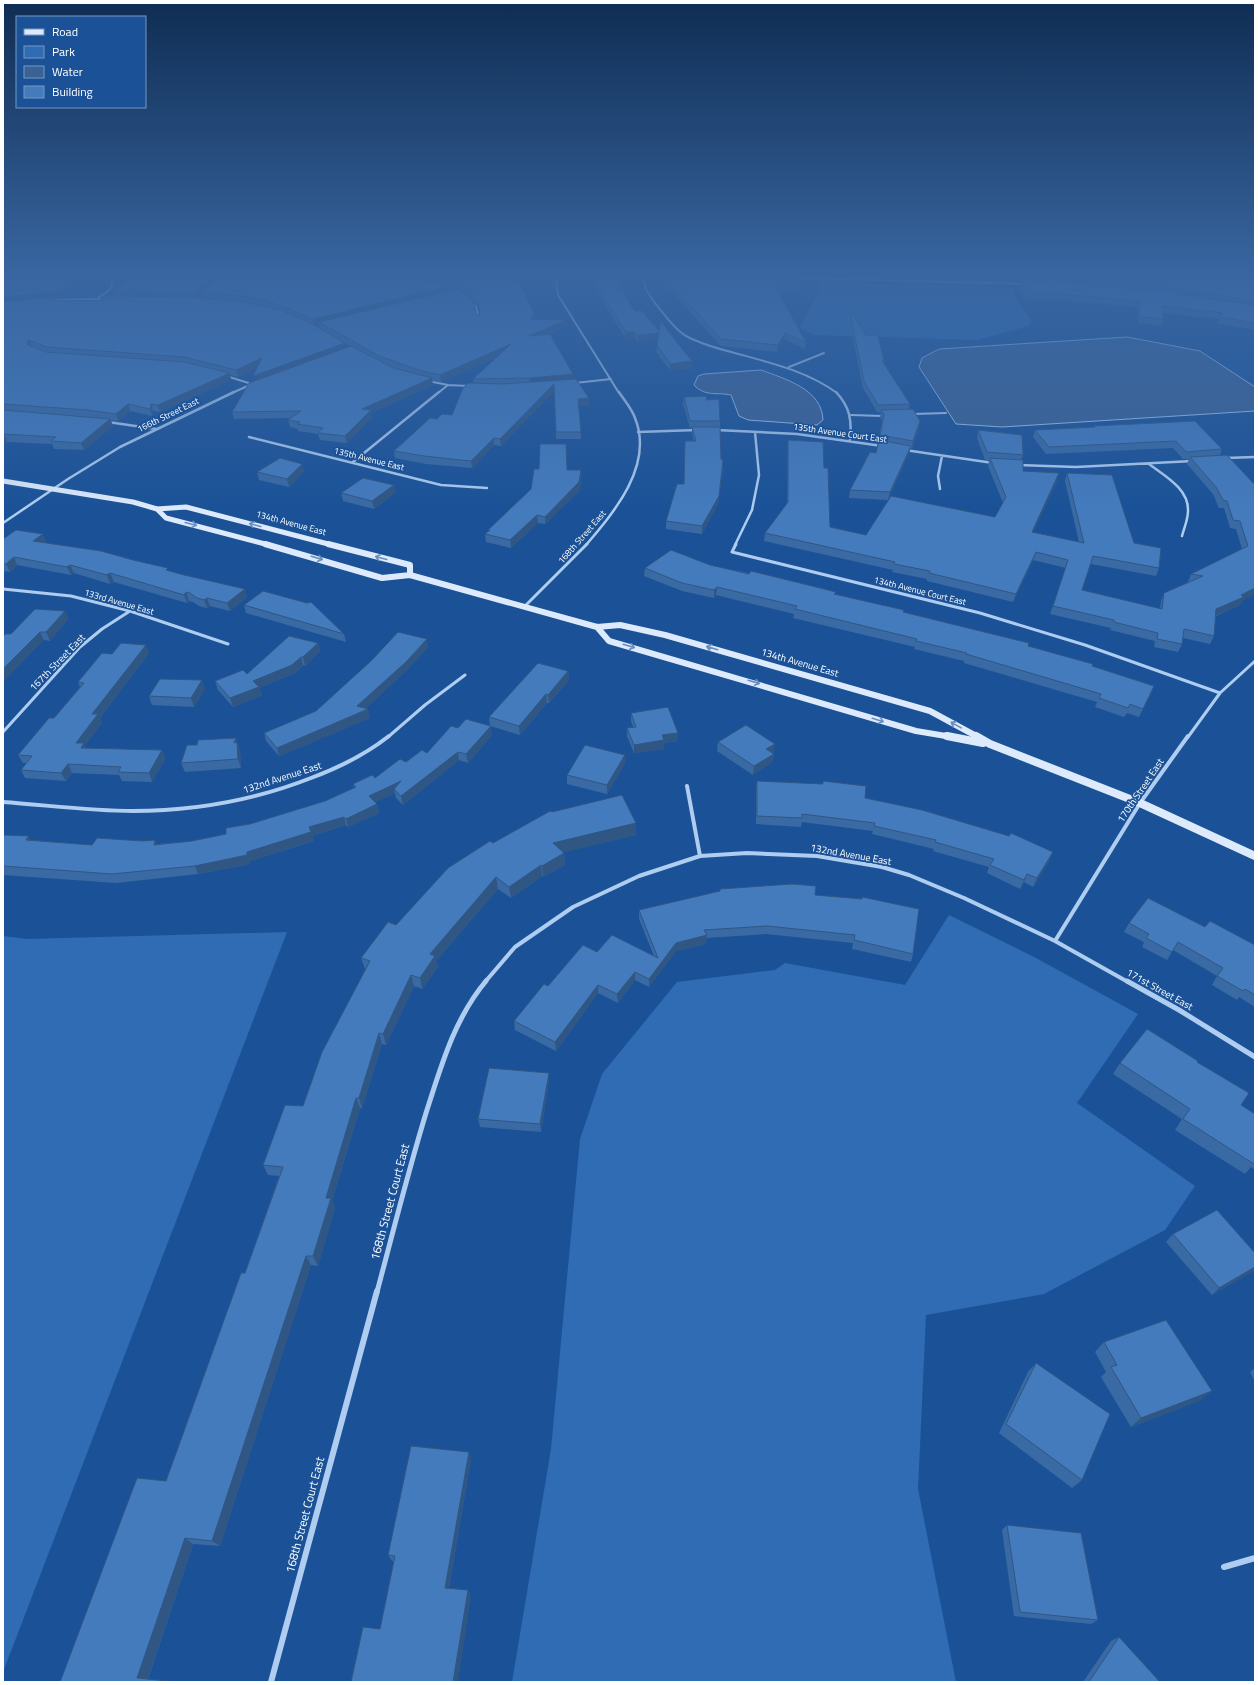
<svg xmlns="http://www.w3.org/2000/svg" width="1258" height="1685" font-family="'Titillium Web',sans-serif">
	<rect width="100%" height="100%" fill="#1b5297"/>
	<!-- green -->
	<path fill="#2f6cb4" d="M819,282L1014,288L1016,299L1032,321L1029,326L977,340L814,335L800,328L820,287Z
		M949,915L1036,958L1138,1014L1077,1103L1195,1186L1165,1230L1044,1294L926,1315L918,1489L956,1682H512L551,1449L580,1139L602,1074L677,982L775,970L785,963L905,985Z
		M287,932L3,1672V936L27,939Z"/>
	<!-- water -->
	<path fill="#3b6294" stroke="#a2c8f2" d="M1127,337L1200,351L1255,387V411L1002,427L956,424L919,367L922,358L939,349Z
		M761,370C785,379 822,389 823,420L817,425L748,420L739,416L731,395C717,392 705,397 694,385L698,376L704,374Z"/>
	<g fill="none" stroke-linecap="round" stroke-linejoin="round">
		<!-- lane -->
		<path stroke="#afcdf0" stroke-width="2" d="M913,414L946,413
			M851,415L883,416"/>
		<!-- street-far5 -->
		<path stroke="#afcdf0" stroke-width="2" d="M558,273L556,282L558,295L619,393
			M640,273L662,274
			M644,273C642,286 648,293 655,303C664,314 674,329 686,336C701,344 719,349 735,353C771,363 807,371 837,393
			M796,278L1025,284
			M98,298C106,292 114,290 112,279
			M468,298L476,307L479,320
			M49,300L106,299
			M789,367L824,353
			M226,376L252,384
			M428,381L448,385L469,386
			M575,383L611,379
			M232,393L250,385
			M438,393L448,385"/>
		<!-- street-far4 -->
		<path stroke="#afcdf0" stroke-width="2.5" d="M836,392C850,407 852,420 850,440
			M108,422L156,429
			M716,430L797,434L882,446
			M638,432L697,430
			M249,437L441,485L487,488
			M905,450L993,463
			M1225,458L1255,457
			M353,462L439,392
			M1149,464C1165,476 1189,489 1188,511C1188,520 1184,528 1182,536
			M1018,465L1076,467L1193,461
			M940,489L938,476L942,456
			M3,523L68,479L120,447L234,392
			M586,545C615,511 654,465 635,418C632,409 624,400 619,392
			M735,545L752,510L759,475L755,432"/>
		<!-- street-far3 -->
		<path stroke="#afcdf0" stroke-width="3" d="M736,544L732,552L980,613L1085,645L1220,693
			M3,589L71,596L130,611L228,644
			M524,607L587,544
			M3,732L80,647L102,629L130,611
			M388,737L425,705L465,675
			M1188,737L1220,693L1255,661"/>
		<!-- street-far2 -->
		<path stroke="#afcdf0" stroke-width="4" d="M687,786L700,856
			M3,802C46,805 90,811 133,811C195,811 255,800 311,778C338,768 366,754 389,736
			M1055,941L1140,803L1188,736
			M485,982L515,947L573,907L639,876L700,856L747,853L817,856L882,867L909,875L964,898L1055,941L1128,982"/>
		<!-- street-far1 -->
		<path stroke="#afcdf0" stroke-width="5" d="M1127,981L1179,1010L1255,1057
			M377,1292C393,1232 408,1172 426,1113C441,1067 454,1019 486,981"/>
		<!-- street -->
		<path stroke="#afcdf0" stroke-width="6" d="M1224,1567L1255,1558
			M271,1682L377,1291"/>
		<!-- secondary-far2 -->
		<path stroke="#ddeafb" stroke-width="5" d="M3,481L133,502L157,509L186,507L332,545
			M157,509L166,518L269,545"/>
		<!-- secondary-far1 -->
		<path stroke="#ddeafb" stroke-width="6" d="M265,544L382,578L410,575L597,627L620,625L665,635L930,711L978,737
			M328,544L410,565V575
			M597,627L609,641L916,731L952,737"/>
		<!-- secondary -->
		<path stroke="#ddeafb" stroke-width="8" d="M947,736L983,743
			M976,736L990,744L1140,803L1255,856"/>
	</g>
	<!-- wall -->
	<path fill="#3a6aa3" fill-rule="evenodd" d="M8,273H83L59,298L52,299V300L98,301L115,296L113,291L139,273H545V278L521,284L534,313V319L566,320V326L548,335L573,374L574,379L589,398V405L579,406L581,439H556L554,391L501,446L494,445L472,468L426,464L395,458L394,451L437,419L452,415L474,383L473,379L497,357L441,382L432,380L433,385L372,412V417L347,443L320,440L318,434L298,431V429L290,427L288,420L291,418L234,419L232,412L254,381L257,368L238,377L230,375L231,380L160,412L153,411L152,416L130,411L118,421L111,420L113,426L84,450L54,449L52,444L7,442L3,445V276ZM450,287L455,289L450,290ZM460,290L462,291L472,298L479,308L480,315H476ZM202,294L203,298H197L200,296ZM319,324L320,329L354,348H346L314,325Z
		M591,273H617L626,298L635,311L659,331L692,361V368L670,370L656,352L657,345L658,339L638,342L635,338L626,339L598,295Z
		M657,273H799L801,287V293L778,292L806,342L805,349L784,339L777,352L721,346L657,276Z
		M872,273H1255V330L1217,323L1219,319L1162,313L1163,319L1161,326L1138,323V307L1057,300L1025,299L1021,286L1022,281H1019L1018,278Z
		M850,314L884,361V363L910,404L909,409L920,421L919,429L912,448H911L909,453L888,500L849,498L850,490L876,453L882,421L880,417L881,412H877L863,388L849,320Z
		M684,397L707,400L720,421L721,459L723,467L718,504L702,534L666,529V521L684,484L694,441L692,434V428H690L683,404Z
		M1093,426L1222,449L1220,455L1255,485V594L1242,601L1240,605L1216,616L1214,636L1210,644L1183,638L1182,644L1178,652L1154,647L1155,641L1110,630L1111,628L1050,614L1066,568L1033,560L1013,602L927,581V579L892,572L893,570L764,541L765,533L787,503L788,447V440L824,468L830,527L866,535L995,517L1003,503L988,466L989,460H985L977,438L978,430L1023,455L1021,460L1023,471L1057,481L1033,532L1079,542L1065,481L1067,473L1159,568L1156,576L1091,564L1082,590L1160,609L1161,601L1164,593L1189,583L1188,582L1191,574L1242,549L1236,529L1230,528L1224,508H1219L1213,494L1187,464L1189,459H1183L1173,448L1046,454L1033,437L1035,430L1093,427Z
		M567,470L581,477L580,490L545,524L538,523L511,548L486,542L485,534L488,532V530Z
		M304,471L289,487L259,480L257,472Z
		M394,485L395,493L374,509L343,501L341,493Z
		M3,539L46,541L45,543L170,571L247,597L230,611L210,606L207,608L199,606L193,602L189,601L187,603L114,582L110,584L74,573L71,575L17,565L10,572L3,571Z
		M710,565L836,592L835,594L1028,646L1154,686L1139,717L1127,713L1124,717L1095,707L1097,702L964,663V661L914,649L915,647L793,618L794,614L716,595L714,598L682,591L644,576L645,568Z
		M244,605L344,634L346,642L246,613Z
		M65,611L68,619L50,641L44,640L11,634Z
		M318,643L320,651L305,666L303,665L295,673L259,688L262,695L233,707L218,690L215,681L247,674Z
		M428,647L407,670L366,708L370,718L279,756L266,741L264,733L316,711Z
		M149,653L100,718L102,723L85,745L86,748L162,750L165,759L152,782L122,781L119,775L72,773L66,781L25,778L21,770L26,763H23L18,755L54,718L80,687L78,682L112,654Z
		M568,671L569,680L549,703H547L520,735L490,726L489,717Z
		M205,689L194,707L152,705L149,696Z
		M631,713L678,733V741L664,743V749L634,753L627,736V728L633,727L631,721Z
		M458,728L492,735L468,763L459,760L403,805L396,798L395,793L375,802L377,804L379,813L348,827L346,825L312,836L314,841L250,861V864L198,874L116,883L3,875V835L31,840L92,845L157,844L192,841L226,834L250,824L325,801L354,788L353,784L375,778L406,762L427,753Z
		M236,738L240,751L241,768L185,772L181,763L197,745Z
		M718,742L774,752L773,753L774,754L772,762L753,775L717,751Z
		M625,763L607,794L567,784V775Z
		M757,781L823,784V781L865,798L1050,860L1033,887L1024,882L1020,889L987,873L989,867L933,851L934,849L872,834L873,831L802,822L801,827L756,824V789Z
		M552,812L636,835L563,852L564,853L565,865L543,877L542,876L511,898L498,889L436,961L438,967L422,989L414,986L386,1045L382,1044L362,1108H360L332,1201L335,1208L318,1266L311,1265L220,1546L193,1544L148,1679L60,1682L166,1481L245,1273L279,1176L268,1175L263,1165L303,1106L366,969H365L361,958L396,925L493,843Z
		M720,889L815,895L913,954L911,962L852,949L853,943L766,934L706,938V944L676,951L649,987L635,980L618,1003L598,993L556,1051L515,1030L514,1021L548,986L597,952L654,956L639,919V910L720,891Z
		M1129,923L1205,927L1255,945V1007L1239,997L1237,1000L1212,985L1217,976L1173,950L1167,960L1142,947L1144,942L1124,932Z
		M1197,1062L1241,1105L1255,1114V1170L1251,1167L1245,1174L1175,1130L1182,1119L1113,1074L1120,1063Z
		M549,1073V1081L541,1132L480,1127L478,1119Z
		M1173,1234L1255,1253V1270L1212,1295L1166,1242Z
		M1104,1342L1201,1400L1131,1427L1101,1377L1106,1372L1095,1352Z
		M1036,1363L1082,1480L1072,1488L999,1433L1028,1372Z
		M1255,1368V1382L1250,1372Z
		M471,1459L449,1588L468,1590L471,1596L380,1629L394,1561H392L388,1555Z
		M1007,1525L1098,1620L1091,1624L1014,1616L1002,1530Z
		M1119,1637L1160,1682H1083L1111,1641Z"/>
	<!-- shaded-wall -->
	<path fill="#305684" d="M75,273H83L59,298L52,299L54,303H3V297Z
		M542,273H545V278L514,286V280Z
		M399,275L400,280L397,277Z
		M214,277L215,283L202,293V294L196,298L194,292Z
		M450,286V292L319,322V324L314,326L313,319Z
		M534,313V320L531,319Z
		M566,320V326L530,342L529,336Z
		M626,332H635V338L626,339Z
		M659,333V339L638,342V335Z
		M785,333L784,339L777,352L778,345Z
		M29,340L31,347L30,349L27,342Z
		M345,343L346,349L254,383L253,376Z
		M511,344L512,350L441,382L440,375Z
		M262,358L264,365L238,377L236,370Z
		M692,361V368L670,370V364Z
		M230,373L231,380L160,412L158,405Z
		M573,374L574,381L530,385V378Z
		M432,378L433,385L372,412V417L347,443L345,436L362,409Z
		M554,384L555,391L501,446L500,439Z
		M589,398V405L579,406L578,399Z
		M128,404L130,411L118,421L116,414Z
		M151,404L153,411L152,416L150,409Z
		M110,419L113,426L84,450L81,443Z
		M920,421L919,429L912,448L913,441Z
		M4,434L7,442L3,445V435Z
		M494,438V445L472,468L471,461Z
		M911,446L909,453L888,500L890,492Z
		M723,460L718,504L702,534V526Z
		M302,464L304,471L289,487L287,479Z
		M581,470V477L580,490L545,524V517Z
		M1059,473L1057,481L1030,540L1032,532Z
		M394,485L395,493L374,509L372,501Z
		M537,515L538,523L511,548L510,540Z
		M43,534L46,541L37,549L33,541Z
		M1036,552L1033,560L1013,602L1016,594Z
		M14,557L17,565L10,572L6,564Z
		M70,565L74,573L71,575L67,567Z
		M110,573L114,582L110,584L107,575Z
		M717,587L716,595L714,598V590Z
		M1255,588V594L1242,601L1240,605L1212,617L1216,609Z
		M245,589L247,597L230,611L227,603Z
		M186,592L189,601L187,603L184,595Z
		M207,598L210,606L207,608L204,600Z
		M65,611L68,619L50,641L46,632Z
		M40,632L44,640L3,682V669Z
		M427,639L428,647L407,670L363,711L368,709L370,718L279,756L277,748L357,706Z
		M318,643L320,651L305,666L303,657Z
		M146,645L149,653L100,718L102,723L85,745L88,752L85,756L76,743L92,714Z
		M301,657L303,665L295,673L259,688L262,695L233,707L230,698L253,681Z
		M568,671L569,680L549,703L548,695Z
		M202,680L205,689L194,707L191,698Z
		M1154,686L1151,695L1139,717L1143,709Z
		M546,694L547,703L520,735L519,726Z
		M491,726L492,735L468,763L466,754Z
		M678,733V741L664,743V749L634,753V745L662,735Z
		M236,738L240,751L241,768L238,759L234,743Z
		M775,744L774,752L765,758L766,749Z
		M162,750L165,759L152,782L149,773Z
		M458,752L459,760L403,805L401,796Z
		M774,754L772,762L753,775L754,766Z
		M625,755V763L607,794V785Z
		M68,764L72,773L66,781L61,773Z
		M401,781L394,789L395,793L371,804L369,796Z
		M377,804L379,813L348,827L346,819Z
		M344,817L346,825L312,836L314,841L250,861V864L198,874L195,866L247,852L309,827Z
		M636,823V835L553,855V843Z
		M29,836L34,845L26,840Z
		M155,840L159,848L154,845Z
		M1053,852L1050,860L1033,887L1037,878Z
		M564,853L565,865L543,877L542,866Z
		M541,865L542,876L511,898L509,887Z
		M1027,874L1024,882L1020,889L1024,880Z
		M496,877L498,889L436,961L438,967L422,989L420,978L430,954Z
		M707,935L706,944L676,951L649,987V979L676,943Z
		M635,972V980L618,1003L617,994Z
		M411,975L414,986L386,1045L383,1034Z
		M598,985V993L556,1051L555,1042Z
		M379,1033L382,1044L362,1108L359,1098Z
		M549,1073V1081L541,1132L540,1124Z
		M356,1098L360,1108L332,1201L335,1208L318,1266L313,1256L326,1198Z
		M306,1256L311,1265L220,1546L212,1541Z
		M1255,1267V1270L1212,1295L1219,1288Z
		M1212,1391L1201,1400L1131,1427L1141,1418Z
		M469,1452L471,1459L448,1593L445,1588Z
		M185,1538L193,1544L147,1681L137,1678Z
		M468,1590L471,1596L458,1682H453Z"/>
	<!-- building -->
	<path fill="#447bbd" stroke="#305684" d="M8,273H75L56,292L3,297V276Z
		M139,273H542L514,280L520,283L534,313L531,319L566,320L529,336L550,334L573,374L530,378L473,379L511,344L440,375L422,371L379,356L319,322L457,289L468,296L474,303L476,315H480L478,302L471,292L461,285L436,277L399,275L397,277L399,279L422,280L450,286L313,319L283,306L265,300L241,296L202,293L215,281L214,277L194,292L113,291Z
		M592,273H617L626,298L635,311L641,310L659,331L661,322L692,361L670,364L657,345L659,333L638,335L635,332H626L598,289Z
		M660,273H761L800,274L801,287L775,286L806,342L785,333L778,345L721,339Z
		M1019,273H1255V301L1160,286L1063,277L1020,275Z
		M1022,280L1062,282L1160,291L1255,305V323L1220,317L1222,313L1162,306L1163,319L1140,317V301L1058,294L1026,293Z
		M106,296L190,297L240,301L281,310L314,325L345,343L253,376L262,358L236,370L184,357L47,347L29,340L27,342L28,345L46,352L184,362L230,373L158,405L151,404L150,409L128,404L116,414L87,410L3,404V302L51,297L49,300L98,301Z
		M852,313L866,335H878L884,361H882L910,404L878,405L864,381L850,314Z
		M351,346L394,368L432,378L362,409L371,410L345,436L318,433L323,428L297,424L300,422L288,420L301,411L232,412L249,383Z
		M576,379L589,398L578,399L581,432H556L554,384L500,439L494,438L471,461L424,456L394,451L430,418L437,419L442,414L452,415L463,388L468,383L502,384Z
		M706,396L707,400L719,399L720,421H690L684,397Z
		M913,409L920,421L913,441L880,435L884,414L881,410Z
		M3,410L110,419L81,443L51,441L56,437L4,434L3,435Z
		M1195,421L1222,449L1186,452L1176,441L1049,447L1035,430L1095,427L1093,426Z
		M692,427H720L721,459L723,460L719,496L702,526L666,521L677,484H684L685,441H696Z
		M978,430L1022,435L1023,455L987,452Z
		M788,440L823,442L824,468H828L830,527L866,535L891,496L995,517L1006,497L990,458L1023,460V471L1059,473L1032,532L1084,543L1067,473L1112,475L1134,543L1161,548L1159,568L1093,556L1082,590L1162,609L1164,593L1203,576L1191,574L1248,546L1240,521L1233,520L1227,501L1223,500L1216,487L1190,457L1227,455L1255,485V588L1241,595L1244,597L1216,609L1214,636L1184,629L1182,644L1157,639L1158,633L1114,622V620L1053,606L1068,560L1036,552L1016,594L929,573L930,571L894,564L895,562L765,533L788,502Z
		M879,440L911,446L890,492L850,490L870,452L876,453Z
		M540,444H566L567,470H581L579,482L545,517L537,515L510,540L485,534L490,530H488L531,489L534,469H539Z
		M280,458L302,464L287,479L257,472Z
		M363,478L394,485L372,501L341,493Z
		M16,530L43,534L33,541L101,551L133,560L168,568L166,570L180,574L245,589L227,603L207,598L204,600L197,598L190,593L186,592L184,595L110,573L107,575L70,565L67,567L14,557L6,564H3V539Z
		M671,550L710,565L749,574L751,571L796,582L836,592L834,594L904,610L903,612L1029,643L1028,646L1093,664L1092,666L1154,686L1143,709L1130,704L1128,708L1099,698L1101,694L966,654L967,653L916,641L917,639L795,609L797,606L717,587L714,590L682,583L645,568Z
		M263,591L307,603L311,602L344,634L244,605Z
		M35,609L65,611L46,632H40L3,669V637L5,634H11Z
		M398,632L427,639L406,662L357,706L368,709L277,748L264,733L316,711L372,660Z
		M289,636L318,643L303,657H301L292,665L253,681L259,687L230,698L215,681L243,670L247,674Z
		M121,643L146,645L92,714H98L76,743H84L81,748L162,750L149,773L118,772L121,767L68,764L61,773L21,770L32,756L18,755L49,718H54L84,683L78,682L102,653L112,654Z
		M538,663L568,671L548,695L546,694L519,726L489,717Z
		M160,679L202,680L191,698L149,696Z
		M668,707L678,733L662,735L664,740L634,745L627,728L636,727L631,713Z
		M466,719L491,726L466,754L458,752L401,796L394,789L401,781L369,796L377,804L346,819L344,817L309,827L311,832L247,852V855L195,866L112,874L3,866V835L29,836L26,840L92,845L97,838L143,841L155,840L154,845L192,841L226,834V828L250,824L325,801L356,787L353,784L372,775L375,778L400,759L406,762L422,750L427,753L451,726L458,728Z
		M746,725L775,744L766,749L774,754L754,766L718,742Z
		M236,738L234,743L237,742L238,759L181,763L187,745H197L198,740Z
		M585,745L625,755L607,785L567,775Z
		M757,781L823,784V781L866,786L865,798L922,810L1009,836L1011,833L1053,852L1037,878L1027,874L1024,880L990,865L994,859L935,842L936,840L874,826L875,823L802,814V818L757,816Z
		M622,795L636,823L553,843L564,853L542,866L541,865L509,887L496,877L430,954L435,956L420,978L411,975L383,1034L379,1033L359,1098H356L326,1198H331L313,1256H306L212,1541L185,1538L137,1678L167,1681L166,1682H60L137,1478L166,1481L241,1273H245L283,1167L263,1165L285,1105L303,1106L322,1052L370,961L361,958L388,922L396,925L448,868L490,841L493,843L550,811L552,812Z
		M792,884L816,886L815,895L862,899V897L919,909L913,954L854,940L855,935L767,926L704,930L707,935L676,943L649,979L635,972L617,994L598,985L555,1042L514,1021L544,984L548,986L583,945L597,952L612,935L658,958L639,910L720,891V889Z
		M1148,898L1205,927L1210,921L1255,945V995L1245,989L1243,991L1217,976L1223,968L1178,942L1172,952L1146,938L1149,934L1129,923Z
		M1147,1029L1198,1061L1197,1062L1249,1093L1241,1105L1255,1114V1163L1254,1164L1183,1119L1190,1109L1120,1063Z
		M489,1068L549,1073L540,1124L478,1119Z
		M1217,1210L1255,1253V1267L1219,1288L1173,1234Z
		M1166,1320L1212,1391L1141,1418L1111,1367L1117,1365L1104,1342Z
		M1036,1363L1110,1414L1082,1480L1006,1424Z
		M411,1446L469,1452L445,1588L468,1590L453,1682H351L363,1627L380,1629L395,1556L388,1555Z
		M1007,1525L1081,1533L1098,1620L1020,1612Z
		M1119,1637L1160,1682H1089Z"/>
	<!-- one-way arrows -->
	<defs><path id="oneway-shaft" d="M-6 0H5M1.5-3L5.5 0L1.5 3" fill="none" stroke-width="1.6" stroke-linecap="round" stroke-linejoin="round"/></defs>
	<g stroke="#698fbf">
		<use href="#oneway-shaft" transform="translate(191 524) rotate(14)"/>
		<use href="#oneway-shaft" transform="translate(255 525) rotate(-165)"/>
		<use href="#oneway-shaft" transform="translate(317 558) rotate(16)"/>
		<use href="#oneway-shaft" transform="translate(381 558) rotate(-165)"/>
		<use href="#oneway-shaft" transform="translate(629 646) rotate(16)"/>
		<use href="#oneway-shaft" transform="translate(712 648) rotate(-164)"/>
		<use href="#oneway-shaft" transform="translate(754 682) rotate(16)"/>
		<use href="#oneway-shaft" transform="translate(878 720) rotate(17)"/>
		<use href="#oneway-shaft" transform="translate(956 725) rotate(-151)"/>
	</g>
	<!-- sky -->
	<linearGradient id="sky" x2="0" y2="1"><stop stop-color="#0f2d53"/><stop offset="0.54" stop-color="#3966a1"/><stop offset="1" stop-color="#3966a1" stop-opacity="0"/></linearGradient>
	<rect width="1258" height="509" fill="url(#sky)"/>
	<g text-anchor="middle" stroke-width="3.5" stroke-linejoin="round" paint-order="stroke">
		<!-- far-street labels -->
		<g font-size="9" fill="#fff" stroke="#1b5297">
			<text transform="translate(168 415) rotate(-26)" y="3">166th Street East</text>
			<text transform="translate(840 433) rotate(8)" y="3">135th Avenue Court East</text>
			<text transform="translate(369 459) rotate(14)" y="3">135th Avenue East</text>
			<text transform="translate(291 523) rotate(15)" y="3">134th Avenue East</text>
			<text transform="translate(582 537) rotate(-49)" y="3">168th Street East</text>
			<text transform="translate(920 591) rotate(14)" y="3">134th Avenue Court East</text>
			<text transform="translate(119 602) rotate(16)" y="3">133rd Avenue East</text>
		</g>
		<!-- street labels -->
		<g font-size="10" fill="#fff" stroke="#1b5297">
			<text transform="translate(57 662) rotate(-46)" y="4">167th Street East</text>
			<text transform="translate(800 662) rotate(16)" y="4">134th Avenue East</text>
			<text transform="translate(282 777) rotate(-18)" y="4">132nd Avenue East</text>
			<text transform="translate(1140 790) rotate(-56)" y="4">170th Street East</text>
			<text transform="translate(851 854) rotate(10)" y="4">132nd Avenue East</text>
			<text transform="translate(1160 989) rotate(29)" y="4">171st Street East</text>
		</g>
		<!-- near-street labels -->
		<g font-size="12" fill="#fff" stroke="#1b5297">
			<text transform="translate(390 1202) rotate(-75)" y="4">168th Street Court East</text>
			<text transform="translate(305 1515) rotate(-75)" y="4">168th Street Court East</text>
		</g>
	</g>
	<!-- border -->
	<rect width="1258" height="1685" fill="none" stroke="#ffffff" stroke-width="8"/>
	<!-- legend -->
	<rect x="16" y="16" width="130" height="92" fill="#1b5297" stroke="#7697c1"/>
	<rect x="24" y="29" width="20" height="6" fill="#ddeafb" stroke="#7697c1"/>
	<text x="52" y="36" font-size="12" fill="#ffffff">Road</text>
	<rect x="24" y="46" width="20" height="12" fill="#2f6cb4" stroke="#7697c1"/>
	<text x="52" y="56" font-size="12" fill="#ffffff">Park</text>
	<rect x="24" y="66" width="20" height="12" fill="#3b6294" stroke="#7697c1"/>
	<text x="52" y="76" font-size="12" fill="#ffffff">Water</text>
	<rect x="24" y="86" width="20" height="12" fill="#447bbd" stroke="#7697c1"/>
	<text x="52" y="96" font-size="12" fill="#ffffff">Building</text>
</svg>
